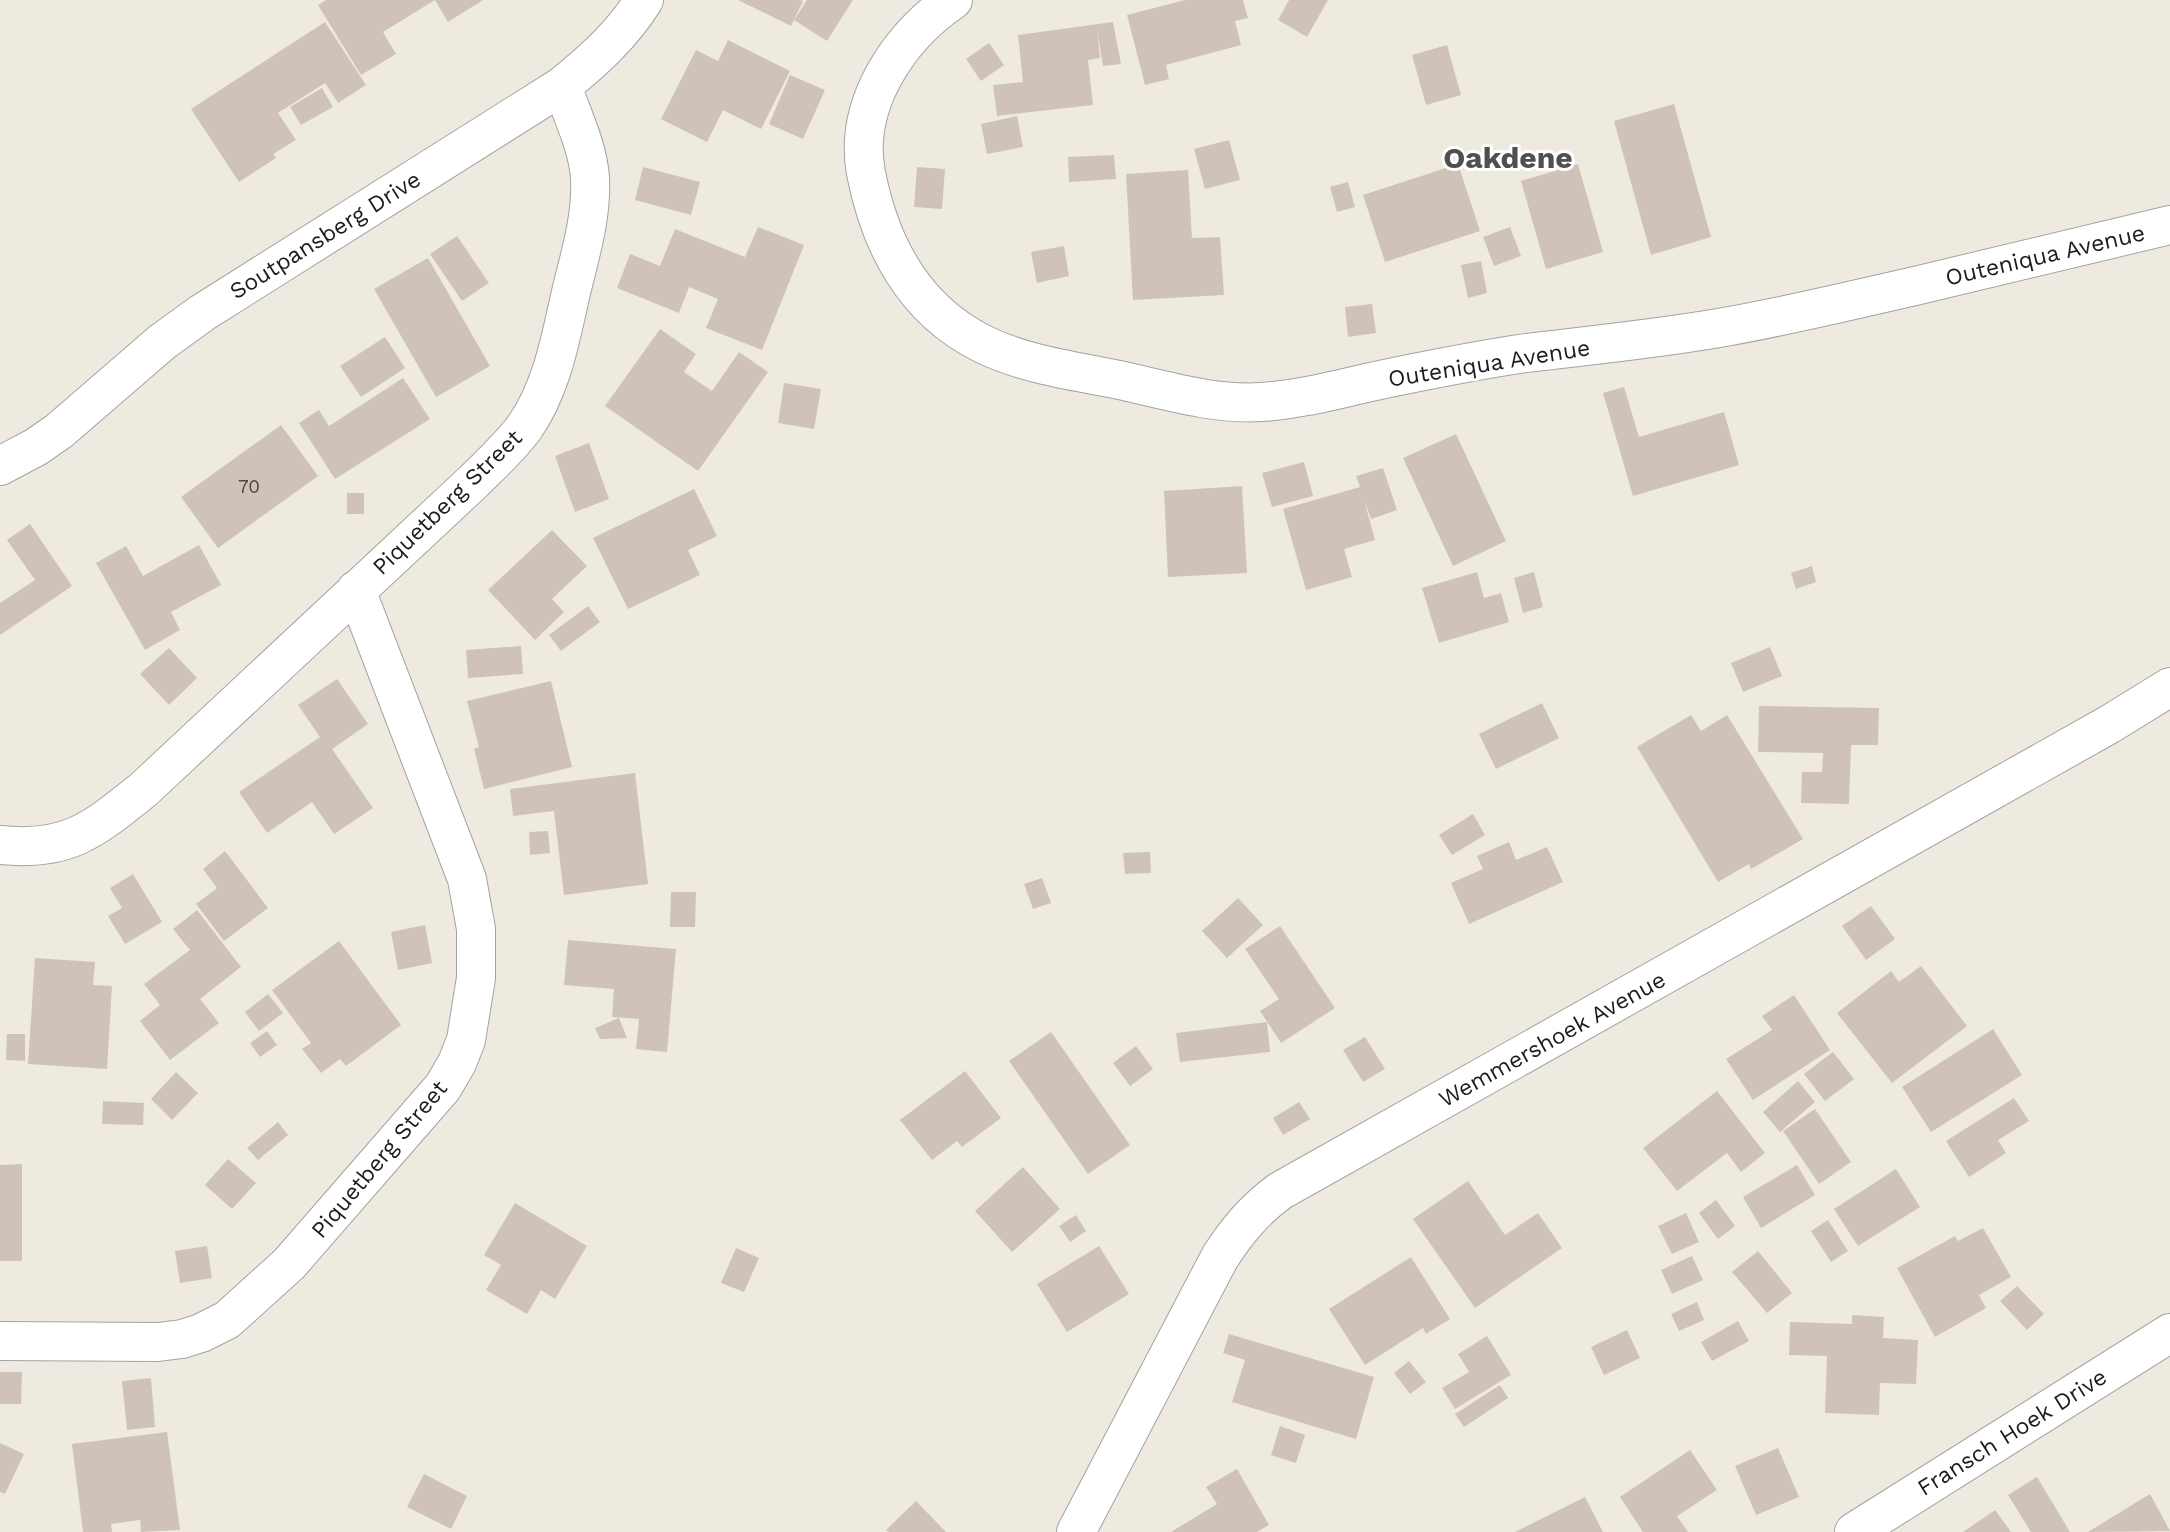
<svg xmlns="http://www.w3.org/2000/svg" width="2170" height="1532" font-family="'Work Sans',sans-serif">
	<rect width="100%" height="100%" fill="#efeae0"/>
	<!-- building -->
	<path fill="#cfc3b9" d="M326,0H483L448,22L435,0L383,32L396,54L361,75L318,5Z
		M738,0H800L803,1L791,26Z
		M807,0H853L827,41L794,20Z
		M1185,0H1243L1248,18L1235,21L1241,45L1166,65L1169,79L1145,85L1127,15Z
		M1289,0H1328L1307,37L1278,20Z
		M325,22L366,85L338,103L325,83L278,113L296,140L273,154L276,158L239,182L191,109Z
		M1113,22L1121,64L1103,66L1097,30L1100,58L1088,60L1093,105L997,116L993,85L1023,82L1018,35Z
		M728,40L790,71L761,129L723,110L707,142L661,119L696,50L718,61Z
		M989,43L1004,65L981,81L966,59Z
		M1447,45L1461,95L1426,105L1412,55Z
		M790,75L825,90L803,139L769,124Z
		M322,88L333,107L301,125L290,107Z
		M1674,104L1711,237L1651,255L1614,121Z
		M1017,116L1023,147L987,154L981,124Z
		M1229,140L1240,180L1205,189L1194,149Z
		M1114,155L1116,179L1069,182L1068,157Z
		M1458,164L1480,231L1385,262L1363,195Z
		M1578,164L1603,252L1546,269L1521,181Z
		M643,167L700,182L691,215L635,200Z
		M917,167L945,169L942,209L914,207Z
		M1188,170L1192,238L1220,237L1224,295L1133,300L1126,174Z
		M1348,182L1355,207L1337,212L1330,187Z
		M758,227L804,245L762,350L706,328L718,299L689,287L679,313L617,288L630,254L660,266L675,229L745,257Z
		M1510,227L1521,256L1494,266L1483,237Z
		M457,236L489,283L462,301L430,254Z
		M1064,246L1069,276L1037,283L1031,252Z
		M428,258L490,366L436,397L374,289Z
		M1481,261L1487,293L1468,298L1461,265Z
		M1372,304L1376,333L1348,337L1345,307Z
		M660,329L696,354L684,372L712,391L739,352L768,372L698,471L605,406Z
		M385,337L405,368L361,397L340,366Z
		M403,378L430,419L335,479L299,423L319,410L329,426Z
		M784,383L821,389L814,429L778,423Z
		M1624,387L1639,437L1724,412L1739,465L1633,496L1603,393Z
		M281,425L318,476L218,548L181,497Z
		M1456,434L1506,541L1453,566L1403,458Z
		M589,443L609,499L575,512L555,456Z
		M1304,462L1313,496L1272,507L1262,473Z
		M1383,468L1397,510L1371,519L1364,500L1375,540L1344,549L1352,577L1306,590L1283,509L1360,487L1356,476Z
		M1242,486L1247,573L1168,577L1164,491Z
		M694,489L717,536L688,550L700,575L628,609L593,538Z
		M347,493H364V514H347Z
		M30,524L72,586L0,635V603L35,580L7,540Z
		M552,530L587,566L552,599L564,612L535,640L488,590Z
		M199,545L221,585L171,612L180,630L145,650L96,563L126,546L143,576Z
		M1812,566L1816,582L1796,589L1791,573Z
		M1477,572L1484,598L1501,593L1509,622L1439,643L1422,588Z
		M1534,572L1543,607L1523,613L1514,578Z
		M588,606L600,622L561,651L549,635Z
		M521,646L523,674L468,678L466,650Z
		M1770,647L1782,676L1743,692L1731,663Z
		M169,648L197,678L169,705L140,674Z
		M337,679L368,724L332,749L373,808L334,834L312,802L267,833L239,792L320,737L298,705Z
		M551,681L572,767L484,789L474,749L479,747L467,701Z
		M1542,703L1559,738L1496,769L1479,734Z
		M1759,706L1879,708L1878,745H1851L1849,804L1801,803L1802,772H1822L1823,753L1758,752Z
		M1691,715L1701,731L1727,715L1803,839L1751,869L1749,864L1718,882L1637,747Z
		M635,773L648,884L564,895L554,811L513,816L510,789Z
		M1473,814L1485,835L1452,855L1439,835Z
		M548,831L550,853L530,855L529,832Z
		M1509,842L1516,860L1547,847L1563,882L1469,924L1451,883L1483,869L1477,856Z
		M225,851L268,908L224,941L196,904L217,888L203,869Z
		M1150,852L1151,873L1125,874L1123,853Z
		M133,874L162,922L125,944L108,916L122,908L110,888Z
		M1042,878L1051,903L1033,909L1024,884Z
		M671,892H696L695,927H670Z
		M1238,898L1263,925L1227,958L1202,931Z
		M1871,906L1895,939L1866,960L1842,926Z
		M197,910L241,967L200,999L219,1023L170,1060L140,1021L160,1005L144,984L190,950L173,929Z
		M425,925L432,963L398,970L391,932Z
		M1280,926L1335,1008L1281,1043L1260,1011L1279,999L1245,949Z
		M568,940L676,949L667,1052L636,1049L639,1019L612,1017L614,989L564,985Z
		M339,941L401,1025L346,1066L340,1059L321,1073L302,1049L311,1043L272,990Z
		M35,958L95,962L93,985L112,986L107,1069L28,1064Z
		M1921,966L1967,1026L1892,1083L1837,1013L1891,971L1899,982Z
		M268,994L283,1013L259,1031L245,1012Z
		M1794,995L1830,1050L1753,1100L1726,1059L1772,1030L1762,1016Z
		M619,1018L627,1038L600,1039L595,1028Z
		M1267,1022L1270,1052L1180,1062L1176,1033Z
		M1993,1029L2022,1075L1931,1132L1902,1087Z
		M267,1031L277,1045L260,1057L250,1043Z
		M1051,1032L1130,1145L1088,1174L1009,1061Z
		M7,1034H25V1061L6,1060Z
		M1365,1037L1385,1069L1363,1082L1343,1050Z
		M1136,1046L1153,1069L1130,1086L1113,1063Z
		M1833,1052L1854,1079L1825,1101L1804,1074Z
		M965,1071L1001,1118L962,1147L957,1141L932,1160L900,1120Z
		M176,1072L198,1093L172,1120L151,1099Z
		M1798,1081L1815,1102L1780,1132L1763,1112Z
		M1717,1091L1765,1153L1741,1172L1727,1153L1677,1191L1643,1148Z
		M2014,1098L2029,1121L1998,1140L2006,1153L1969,1177L1946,1141Z
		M103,1101L144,1103L143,1125L102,1124Z
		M1299,1102L1310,1119L1283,1135L1273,1118Z
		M1815,1109L1851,1162L1819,1184L1783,1131Z
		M278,1122L288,1135L258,1160L247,1148Z
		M228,1159L256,1183L232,1209L205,1185Z
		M22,1164V1261H0V1165Z
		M1797,1165L1815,1195L1761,1228L1743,1197Z
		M1023,1167L1060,1209L1012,1252L975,1211Z
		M1896,1169L1920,1207L1858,1246L1834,1209Z
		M1468,1181L1505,1235L1538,1213L1562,1248L1475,1308L1413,1219Z
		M1716,1200L1735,1226L1718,1239L1699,1213Z
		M515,1203L587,1246L555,1299L541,1290L527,1314L486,1290L501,1265L484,1255Z
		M1686,1213L1699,1242L1672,1254L1658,1226Z
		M1076,1215L1086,1231L1070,1242L1059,1226Z
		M1828,1220L1848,1251L1831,1262L1811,1231Z
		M1983,1228L2011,1277L1979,1295L1986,1308L1935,1337L1897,1268L1955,1236L1958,1241Z
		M207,1246L212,1278L180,1283L175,1251Z
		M1099,1246L1129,1294L1067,1332L1037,1284Z
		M736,1248L759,1258L744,1292L721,1283Z
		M1758,1251L1792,1293L1767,1313L1732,1272Z
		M1692,1256L1703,1280L1672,1294L1661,1270Z
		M1411,1257L1450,1319L1426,1334L1423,1328L1365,1365L1329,1309Z
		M2017,1286L2044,1314L2027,1330L2000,1301Z
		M1697,1302L1704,1320L1679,1331L1671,1314Z
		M1852,1315L1884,1317L1883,1338L1918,1340L1916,1384L1880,1383L1879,1415L1825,1413L1827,1356L1789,1355L1790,1322L1852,1324Z
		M1738,1321L1749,1341L1712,1361L1701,1342Z
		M1627,1330L1640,1358L1604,1375L1591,1347Z
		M1229,1334L1374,1377L1356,1439L1232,1402L1245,1360L1223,1353Z
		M1487,1336L1511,1375L1455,1409L1442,1388L1469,1372L1458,1354Z
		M1409,1361L1426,1382L1410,1394L1394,1373Z
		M0,1372H22L21,1404H0Z
		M151,1378L155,1427L127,1430L122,1381Z
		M1500,1385L1508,1398L1464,1427L1455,1414Z
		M1280,1426L1305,1435L1296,1463L1271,1455Z
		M167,1432L180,1530L141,1532L140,1520L111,1524L112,1532H83L72,1444Z
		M0,1443L24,1454L5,1494L0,1492Z
		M1778,1448L1799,1497L1756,1515L1735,1466Z
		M1690,1450L1717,1490L1677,1516L1688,1532H1643L1620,1497Z
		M1237,1469L1269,1525L1257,1532H1171L1217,1504L1206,1487Z
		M424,1474L467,1496L451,1529L407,1507Z
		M2037,1477L2070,1532H2031L2008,1495Z
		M2150,1494L2170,1531L2088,1532Z
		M1585,1497L1603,1532H1515Z
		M916,1501L946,1532H889L886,1530Z
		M1995,1510L2011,1532H1963Z"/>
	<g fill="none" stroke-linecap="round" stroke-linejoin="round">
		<!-- minor casing -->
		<g stroke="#a3a3a3" stroke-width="40">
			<path id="minor" d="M953,0C899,37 853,104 866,173C880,245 914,309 981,343C1024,365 1077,371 1124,381C1168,391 1215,405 1261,402C1297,400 1331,391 1366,383C1417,372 1468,362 1519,354C1589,345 1660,339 1730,326C1792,315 1853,300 1915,286C2000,266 2085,246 2170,225
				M0,466L36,447L59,431L162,342L202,313L562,86C594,60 622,35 644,0
				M0,845C68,852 93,830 143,790L473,482C490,465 509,448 524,428C553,387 561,335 572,288C581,252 592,215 590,178C588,147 572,115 562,86
				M0,1341L158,1342L182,1339L201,1333L227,1320L289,1264L443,1087L457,1063L466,1040L476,978V929L467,879L356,590
				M1076,1532L1220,1257C1237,1231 1254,1210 1280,1191L2110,724L2170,687
				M1854,1532L2170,1333"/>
		</g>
		<!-- minor -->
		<use href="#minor" stroke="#fff" stroke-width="38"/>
	</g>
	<g text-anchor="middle" stroke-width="6" stroke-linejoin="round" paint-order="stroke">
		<!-- number labels -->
		<g font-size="19" fill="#494643">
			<text x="249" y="493">70</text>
		</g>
		<!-- street labels -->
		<g font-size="23" fill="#1c1c1c" stroke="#fff">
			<text transform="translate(325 235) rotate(-32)" y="8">Soutpansberg Drive</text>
			<text transform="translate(2045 255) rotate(-13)" y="8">Outeniqua Avenue</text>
			<text transform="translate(1489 363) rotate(-9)" y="8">Outeniqua Avenue</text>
			<text transform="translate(447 502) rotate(-44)" y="8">Piquetberg Street</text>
			<text transform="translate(1552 1039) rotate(-29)" y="8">Wemmershoek Avenue</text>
			<text transform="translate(379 1159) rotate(-50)" y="8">Piquetberg Street</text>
			<text transform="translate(2012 1432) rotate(-32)" y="8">Fransch Hoek Drive</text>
		</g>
		<!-- district labels -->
		<g font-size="30" font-weight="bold" fill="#4f4f4f" stroke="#fff">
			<text x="1508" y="168">Oakdene</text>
		</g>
	</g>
</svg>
